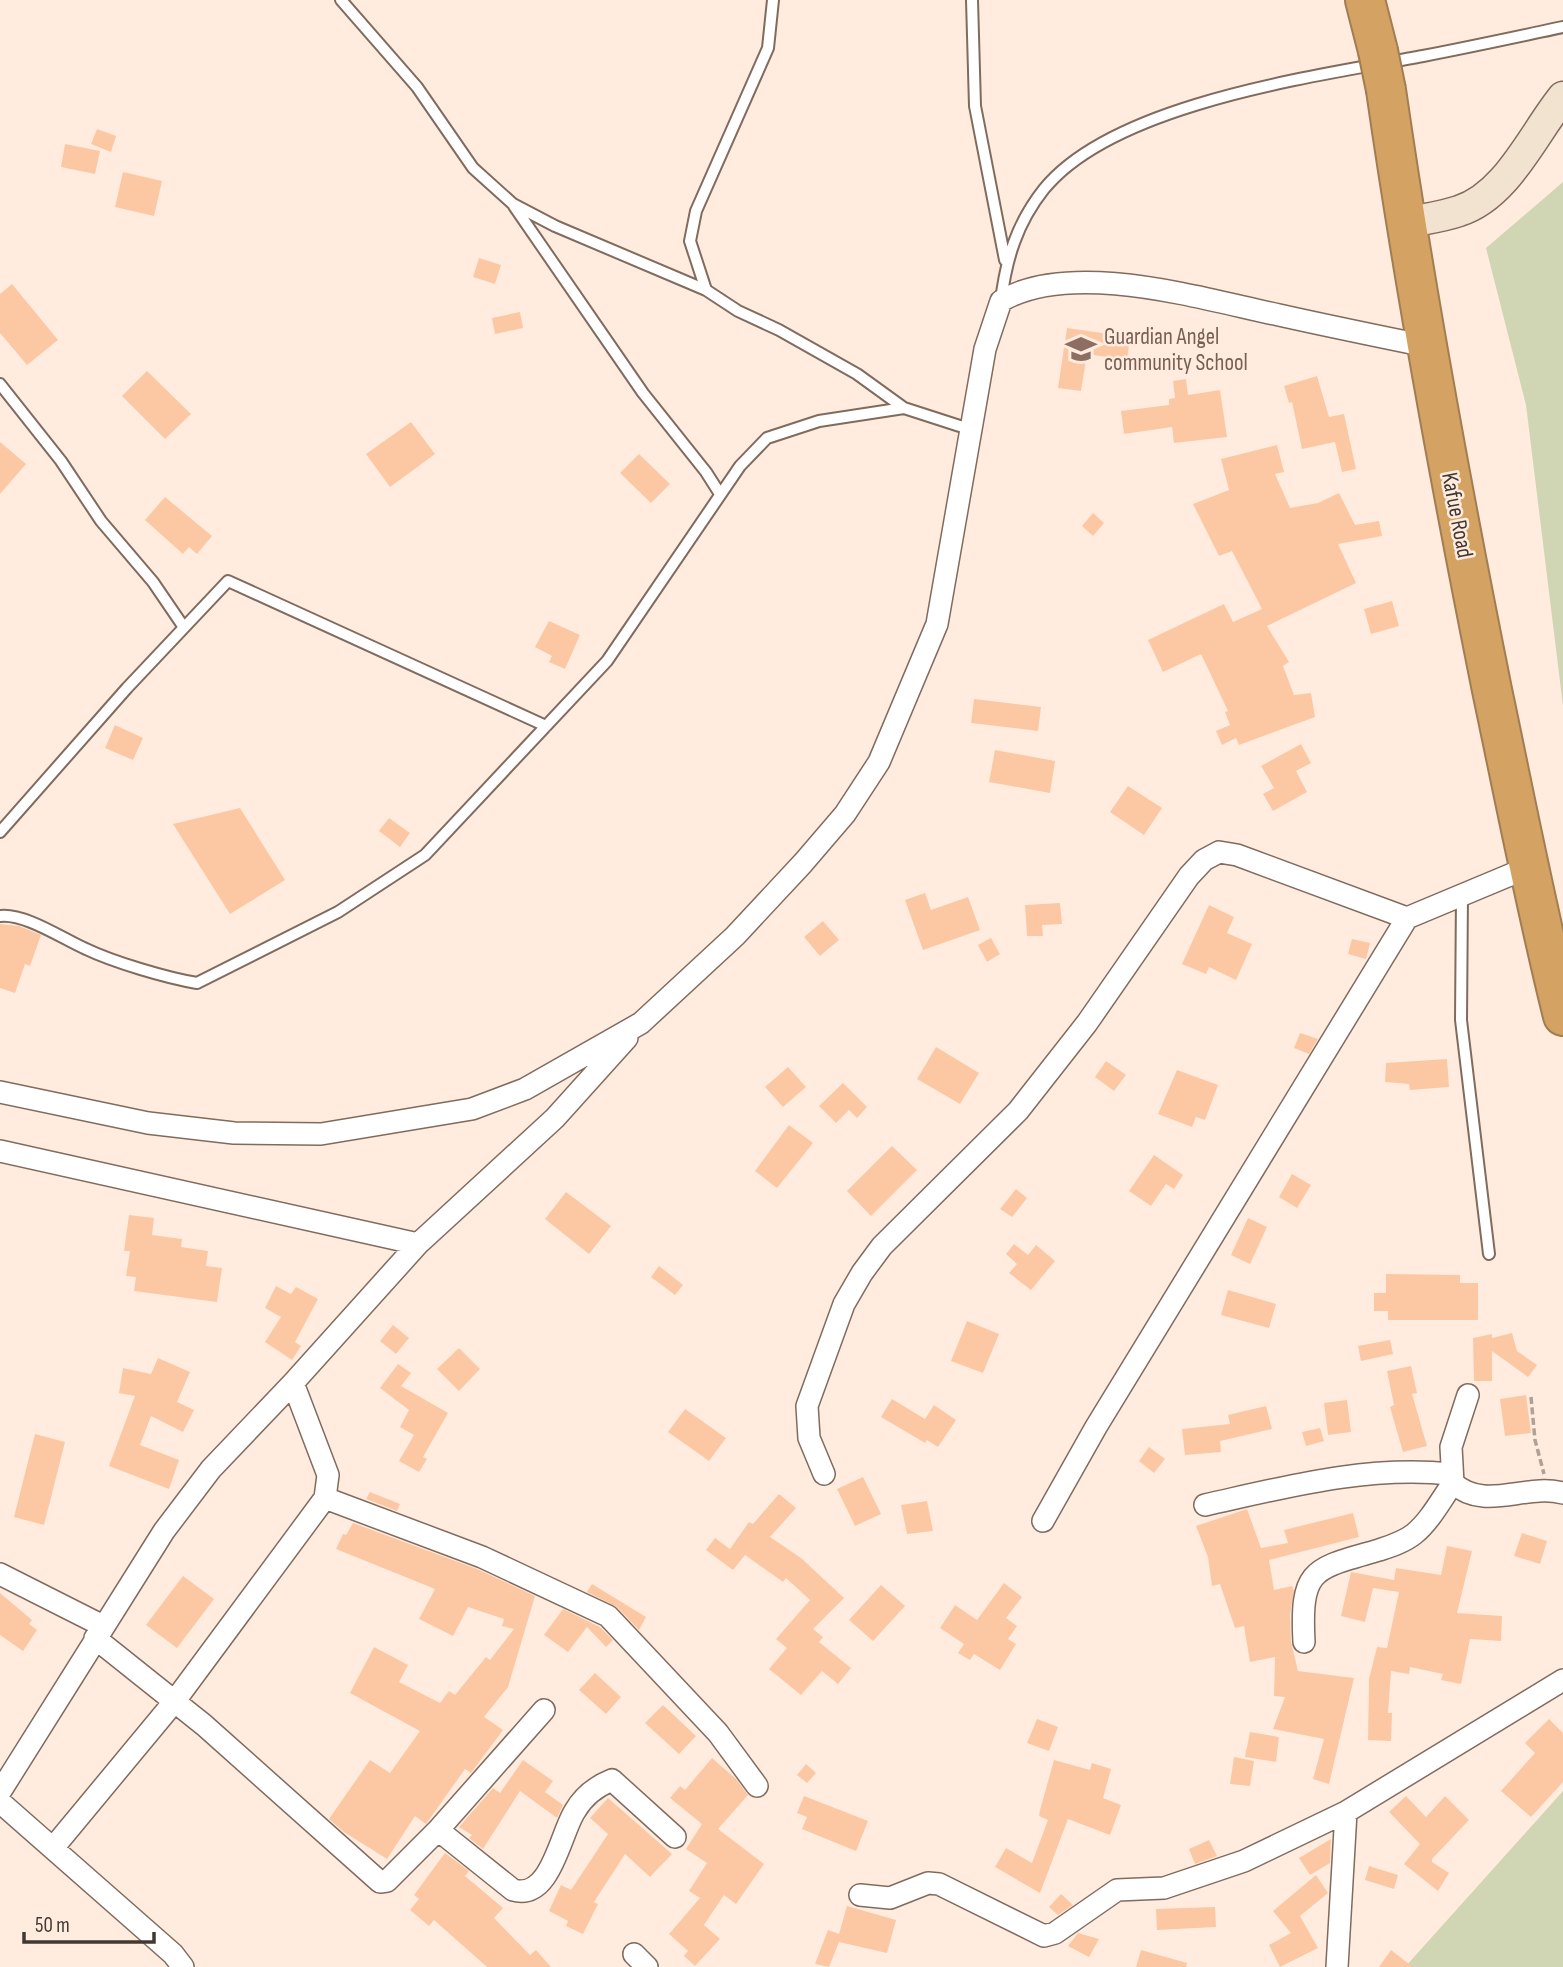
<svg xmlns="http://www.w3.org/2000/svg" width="1563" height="1967" font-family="'Sofia Sans Condensed',sans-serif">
	<rect width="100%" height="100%" fill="#ffecdf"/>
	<!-- green -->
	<path fill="#d0d6b3" d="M1563,182V706L1526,405L1486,248Z
		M1563,1791V1967H1405Z"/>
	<!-- building -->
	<path fill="#fcc8a4" d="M97,129L116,136L111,152L91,144Z
		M65,144L100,151L95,174L61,167Z
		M123,172L162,181L154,216L115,207Z
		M479,258L501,265L495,284L473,277Z
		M12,284L58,340L27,365L0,333V294Z
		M520,312L523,328L495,334L492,318Z
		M1067,328L1130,337L1127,360L1087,354L1081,391L1058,388Z
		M147,371L191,414L165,439L122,396Z
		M1317,376L1329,417L1344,414L1356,469L1342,472L1335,442L1302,449L1292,402L1289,403L1284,386Z
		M1186,379L1188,395L1220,390L1227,437L1174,443L1172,427L1124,434L1121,411L1169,405V399L1175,398L1173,381Z
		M411,422L435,454L390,487L366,454Z
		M0,442L26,464L0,494Z
		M1277,445L1284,472L1275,474L1290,508L1318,503L1339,493L1355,525L1379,521L1382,536L1338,544L1356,583L1267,626L1289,662L1283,666L1294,695L1311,693L1315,717L1239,745L1236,738L1222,745L1216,731L1230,725L1225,712L1228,711L1201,654L1163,672L1148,640L1224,604L1233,622L1262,609L1232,551L1219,556L1193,504L1229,490L1221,459Z
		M639,454L670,484L651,503L620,473Z
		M165,497L212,536L197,554L189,547L183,554L145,520Z
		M1093,513L1104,523L1093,536L1082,526Z
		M1392,601L1399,626L1371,634L1364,609Z
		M549,621L580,635L565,669L549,662L552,656L535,647Z
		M974,699L1041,707L1038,731L971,723Z
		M115,725L143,738L133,760L105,748Z
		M1301,744L1311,763L1296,771L1307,792L1273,811L1263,794L1274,788L1261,766Z
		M995,750L1055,761L1050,793L989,782Z
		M1128,786L1162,808L1144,835L1110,812Z
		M240,808L285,880L230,914L173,824Z
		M389,818L410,833L400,847L379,831Z
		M925,893L931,910L968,897L980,930L923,950L905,900Z
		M1060,903L1062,924L1042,925L1043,936H1027L1025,905Z
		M1209,905L1234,917L1227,933L1252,944L1236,980L1209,967L1206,974L1182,964Z
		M823,921L839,940L820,956L804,937Z
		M0,924L19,926L41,935L30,966L25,964L15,993L0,988Z
		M991,938L1000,954L987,962L978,945Z
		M1352,939L1370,943L1366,959L1348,954Z
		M1300,1033L1318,1039L1309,1054L1294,1048Z
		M936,1047L979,1073L960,1104L917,1079Z
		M1447,1059L1449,1087L1410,1090L1409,1084L1385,1082L1386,1063Z
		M1106,1061L1126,1075L1114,1091L1095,1077Z
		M788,1067L806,1087L783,1107L765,1087Z
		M1177,1070L1218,1085L1205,1120L1196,1117L1192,1127L1158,1114Z
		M843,1083L867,1107L857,1118L849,1110L836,1123L819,1106Z
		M789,1125L813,1143L777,1188L755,1171Z
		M892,1146L917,1170L871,1216L847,1191Z
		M1154,1155L1183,1175L1174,1189L1166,1184L1151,1206L1129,1191Z
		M1292,1174L1311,1185L1297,1208L1279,1197Z
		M1016,1189L1027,1198L1012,1217L1000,1209Z
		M566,1192L611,1226L589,1254L545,1219Z
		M129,1215L154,1218L152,1235L182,1239L181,1247L208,1251L206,1266L222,1268L217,1302L134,1291L136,1277L126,1276L130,1251H124Z
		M1248,1218L1267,1227L1250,1264L1231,1255Z
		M1014,1244L1028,1255L1036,1245L1055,1261L1031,1290L1009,1273L1017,1264L1006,1254Z
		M659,1266L683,1285L675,1295L651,1277Z
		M1386,1274L1460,1275V1283H1478V1320H1388V1311H1374V1293H1386Z
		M276,1286L291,1294L296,1287L318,1299L295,1342L301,1346L292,1360L265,1342L281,1317L265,1308Z
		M1228,1290L1276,1304L1269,1328L1221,1315Z
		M967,1321L999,1334L983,1373L951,1361Z
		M393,1325L409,1338L396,1354L380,1341Z
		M1512,1333L1517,1351L1537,1365L1528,1377L1492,1351V1381H1474L1473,1338L1492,1334V1338Z
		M1390,1340L1393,1354L1361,1361L1358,1346Z
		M459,1348L480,1369L459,1391L437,1369Z
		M158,1358L190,1372L177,1402L194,1410L183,1432L151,1416L140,1445L179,1460L169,1489L109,1466L135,1396L119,1393L123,1368L151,1374Z
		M398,1364L411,1373L401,1386L448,1413L423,1457L427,1459L419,1472L399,1461L414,1435L400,1427L409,1410L380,1388Z
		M1411,1366L1417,1393L1412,1394L1427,1446L1403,1452L1390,1407L1394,1405L1387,1371Z
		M1526,1395L1531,1433L1505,1436L1500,1399Z
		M892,1399L925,1419L934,1405L956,1420L938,1447L927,1440L925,1443L881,1417Z
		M1347,1400L1351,1432L1328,1435L1324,1403Z
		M1266,1406L1272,1429L1220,1441L1221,1452L1185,1455L1182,1429L1230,1424L1228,1415Z
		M685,1409L726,1438L709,1461L668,1432Z
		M1320,1428L1324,1441L1306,1446L1302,1432Z
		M35,1434L65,1442L44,1525L14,1517Z
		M1149,1447L1165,1459L1154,1473L1139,1461Z
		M863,1477L881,1514L855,1526L837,1489Z
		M370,1492L400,1504L397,1511L366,1499Z
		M779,1494L796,1508L770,1537L801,1558L844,1598L813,1629L823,1637L819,1642L851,1668L838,1684L822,1671L801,1695L769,1669L787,1648L776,1639L810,1600L786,1578L783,1582L745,1555L733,1570L706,1550L715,1538L730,1549L749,1522L753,1524Z
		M927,1501L933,1531L907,1534L901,1505Z
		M1247,1509L1261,1548L1288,1543L1284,1530L1353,1513L1359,1537L1269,1560L1274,1590L1292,1586L1294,1591L1290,1615L1291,1642L1298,1671L1354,1678L1329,1784L1313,1779L1324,1739L1273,1729L1285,1697L1274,1696L1275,1657L1250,1662L1244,1626L1235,1628L1220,1584L1212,1586L1208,1557L1196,1526Z
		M353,1523L477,1569L535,1596L508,1687L484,1717L503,1730L471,1773L465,1769L426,1824L415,1816L387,1859L344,1832L329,1819L370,1760L390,1773L420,1731L350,1693L374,1647L408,1665L399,1682L440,1703L449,1691L455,1695L486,1657L490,1660L514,1629L502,1626L504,1619L468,1607L453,1636L419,1619L435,1589L336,1549L343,1534L346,1535Z
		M1522,1533L1547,1541L1540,1564L1514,1556Z
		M1447,1546L1472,1551L1457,1613L1502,1616L1501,1641L1470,1639L1461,1684L1441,1680L1443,1674L1410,1667L1409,1674L1391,1671L1388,1713H1392L1391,1741L1368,1740L1369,1679L1377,1647L1387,1648L1399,1592L1373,1588L1365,1622L1341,1616L1351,1572L1394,1580L1396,1568L1441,1575Z
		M183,1576L214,1599L177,1648L146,1625Z
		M1004,1583L1022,1597L1006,1618L1017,1626L1008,1639L1016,1644L1000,1670L974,1654L970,1660L958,1653L964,1644L940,1628L955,1605L977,1620Z
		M592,1584L646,1617L639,1630L617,1607L587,1592Z
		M881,1585L905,1606L873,1641L849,1620Z
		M0,1593L32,1620L29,1624L37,1630L23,1651L0,1635Z
		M563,1609L600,1627L613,1640L606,1647L587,1627L568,1652L544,1635Z
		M595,1673L621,1697L606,1714L579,1690Z
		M663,1705L696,1736L679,1754L645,1723Z
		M1037,1719L1058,1727L1049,1751L1027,1743Z
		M1549,1719L1563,1733V1782L1531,1817L1501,1791L1535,1753L1525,1743Z
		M1250,1732L1279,1737L1276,1762L1245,1757Z
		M1234,1757L1254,1761L1250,1786L1230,1784Z
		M712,1758L736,1779L748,1795L718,1829L764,1864L736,1904L724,1895L704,1925L720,1939L695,1966L684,1956L688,1951L669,1934L700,1898L689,1891L707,1863L686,1849L702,1824L670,1798L680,1786L685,1790Z
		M523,1760L553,1781L545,1792L563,1805L557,1818L520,1791L483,1849L469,1838L472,1835L459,1827L493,1788L500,1793Z
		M1054,1760L1090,1770L1092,1763L1111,1769L1103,1798L1121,1805L1110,1835L1068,1819L1040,1893L995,1867L1006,1848L1032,1863L1048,1820L1039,1816L1040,1810Z
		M806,1764L816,1773L807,1783L797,1775Z
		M804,1796L868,1821L856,1851L802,1829L807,1817L797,1813Z
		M1406,1796L1426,1817L1445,1796L1469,1820L1432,1859V1862L1449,1873L1438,1891L1404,1864L1420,1844L1389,1812Z
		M608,1798L672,1854L650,1877L625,1854L594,1902L598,1904L583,1934L566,1926L568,1921L549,1911L561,1885L571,1890L608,1834L590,1818Z
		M1331,1839L1330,1863L1310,1875L1299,1858Z
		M1209,1840L1217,1856L1195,1864L1189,1849Z
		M445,1853L469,1871L465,1876L503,1908L494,1918L530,1955L536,1950L551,1967H487L434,1920L429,1926L410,1910L419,1899L414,1895Z
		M1369,1866L1398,1875L1394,1889L1365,1880Z
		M1316,1875L1328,1893L1300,1916L1318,1948L1280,1967L1269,1945L1291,1933L1273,1911Z
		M1061,1894L1073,1905L1058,1915L1049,1907Z
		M847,1906L896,1920L887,1953L839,1942L829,1967L815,1964L828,1930L839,1934Z
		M1215,1907L1216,1927L1157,1930L1156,1909Z
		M1078,1933L1099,1939L1089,1957L1068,1946Z
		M1141,1950L1187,1963L1186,1967H1136Z
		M1391,1950L1413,1967H1379Z"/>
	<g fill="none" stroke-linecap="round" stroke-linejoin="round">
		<!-- lane casing -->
		<g stroke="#806b5e" stroke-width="14">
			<path id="lane" d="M341,0L417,87L473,168L513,204L555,226L706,290L738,311L779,330L857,374L904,408L969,429
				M972,0L975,106L1005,260
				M514,206L643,393L706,472L720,494
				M706,290L690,241L696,211L768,48L773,0
				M1001,301C1006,259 1017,223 1044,189C1114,103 1317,76 1423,56C1470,47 1516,37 1563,27
				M0,384L61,461L101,521L153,582L183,626
				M0,832L127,688L228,581L546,726
				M1462,894L1461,1020L1489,1254
				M0,916C25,913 63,939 86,949C113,962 167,978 197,983L338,912L425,855L607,661L740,466L767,438L819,421L904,408"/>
		</g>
		<!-- street casing -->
		<g stroke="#806b5e" stroke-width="24">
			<path id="street" d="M0,1092L148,1123L234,1133L321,1134L472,1109L525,1089L641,1023L735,936L803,863L845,814L879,762L937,624L985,349L1001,301C1072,259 1202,299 1279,315C1328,326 1377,336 1426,346
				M0,1151L418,1244
				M293,1383L328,1475L325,1498L482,1557L608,1616L718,1733L757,1786
				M1468,1395L1451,1447L1453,1483C1485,1512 1525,1483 1563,1493
				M824,1474L809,1438L807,1406L844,1304L862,1273L882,1246L1018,1111L1087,1023L1189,876L1204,860L1219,852L1237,855L1407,918
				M1205,1505C1286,1487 1367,1465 1451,1474
				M1043,1521L1096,1427L1407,918L1529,867
				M0,1574L103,1626
				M95,1638L204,1725L380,1882L387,1881L438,1830L544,1710
				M1304,1642C1300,1567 1314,1569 1379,1550C1391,1546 1404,1542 1414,1534C1430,1521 1441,1500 1453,1483
				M0,1792L164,1531L211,1469L293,1383L418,1244L555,1118L627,1038
				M0,1802L173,1954L183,1967
				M438,1830L513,1890C551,1901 560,1834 575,1811C583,1797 597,1786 612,1780L675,1837
				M53,1848L174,1702L325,1498
				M860,1895L890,1898L928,1883L939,1884L1044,1936L1055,1933L1117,1890L1164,1888L1244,1861L1346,1812
				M634,1954L647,1967
				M1337,1967L1346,1812L1563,1680"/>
		</g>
		<!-- secondary casing -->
		<g stroke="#806b5e" stroke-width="33">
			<path id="secondary" d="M1405,223C1423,219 1442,217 1459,211C1507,196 1533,134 1563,97"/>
		</g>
		<!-- highway casing -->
		<g stroke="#a17d51" stroke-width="42">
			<path id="highway" d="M1365,0L1378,51
				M1386,90C1415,291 1452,491 1492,690C1515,799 1536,908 1563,1016"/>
		</g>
		<!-- path -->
		<path stroke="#b0a197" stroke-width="3.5" stroke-dasharray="7 3.5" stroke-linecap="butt" d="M1531,1397L1535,1440L1544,1474"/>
		<!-- lane -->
		<use href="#lane" stroke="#fff" stroke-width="10"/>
		<!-- street -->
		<use href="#street" stroke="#fff" stroke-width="21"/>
		<!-- secondary -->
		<use href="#secondary" stroke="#f2e3d0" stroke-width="30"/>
		<!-- highway -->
		<use href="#highway" stroke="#d4a262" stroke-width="38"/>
		<!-- highway-bridge casing -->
		<g stroke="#a17d51" stroke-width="42" stroke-linecap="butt">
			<path id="highway-bridge" d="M1378,51L1386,90"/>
		</g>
		<!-- highway-bridge -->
		<use href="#highway-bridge" stroke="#d4a262" stroke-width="38"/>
	</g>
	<!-- icons -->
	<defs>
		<g id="school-bare" transform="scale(2.415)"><path d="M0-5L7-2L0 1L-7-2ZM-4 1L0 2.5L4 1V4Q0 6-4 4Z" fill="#8d6e63" stroke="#ffecdf" stroke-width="2.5" paint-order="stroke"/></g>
	</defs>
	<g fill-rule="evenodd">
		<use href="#school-bare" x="1081" y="349"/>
	</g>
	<g text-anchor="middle" stroke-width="5" stroke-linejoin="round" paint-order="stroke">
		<!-- education labels -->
		<g font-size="23" fill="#785e54" stroke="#ffecdf" text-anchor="start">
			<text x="1104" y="344">Guardian Angel<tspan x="1104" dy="26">community School</tspan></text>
		</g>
		<!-- street labels -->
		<g font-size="23" fill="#413832" stroke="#ffecdf">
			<text transform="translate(1458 515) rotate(79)" y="8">Kafue Road</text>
		</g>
	</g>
	<!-- scale -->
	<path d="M24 1932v10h130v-10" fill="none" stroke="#413832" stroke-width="3.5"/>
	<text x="35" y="1932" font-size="21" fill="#413832" stroke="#ffecdf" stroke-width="5" paint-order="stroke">50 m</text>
</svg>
